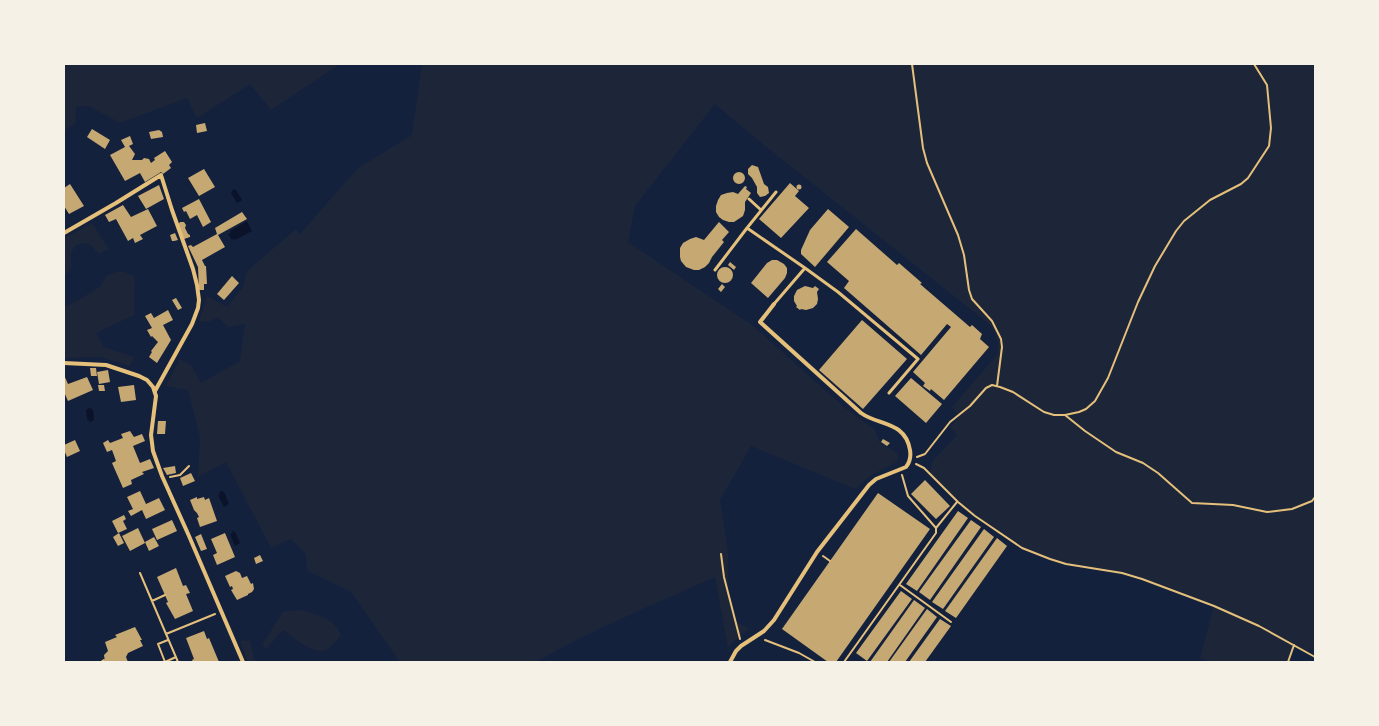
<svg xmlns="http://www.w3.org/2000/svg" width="1379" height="726" font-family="Roboto,sans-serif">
	<rect width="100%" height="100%" fill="#14213d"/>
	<!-- green -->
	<path fill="#1d2539" d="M64,64H340L271,110L250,84L197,118L187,98L120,123L89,106L76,107L75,124L64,131Z
		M422,64H1315V649L1304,651L1294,645L1288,662H1210L1200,658L1214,606L1142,579L1122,573L1066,564L1022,548L988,525L958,502L930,473L932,462L957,435L950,427L959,417L952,407L997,355C1000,343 997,333 989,324L759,141L715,104L635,206L628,242L752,325L844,407L875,430L880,443L896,452L898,455L897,462L870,476L855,489L751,446L720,500L728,553V590L736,621L749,629L733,642L728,648L715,577C655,604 593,629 536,662H400L351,592L308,571L305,553L291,539L271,548L226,462L198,477L200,437L188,390L166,386L180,359L191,365L201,383L240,361L245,324L228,327L218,317L208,322L199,321L207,296L227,307L243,287L247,271L296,229L299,235L358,168L412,135Z
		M92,223L109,249L98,254C91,244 89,241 76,245C74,247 72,251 71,254C70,264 76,268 64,275V238Z
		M116,272H125L135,277L134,315L96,333L104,347L134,357L130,366L100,357L64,358V307L77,301L101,286L106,276Z
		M299,610C315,613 334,618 341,635C337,639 333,646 328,649C316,657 293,637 283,630L266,649L262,645L283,612Z
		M250,640L255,662H248L240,641Z"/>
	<!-- water -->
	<path fill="#0b132b" d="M233,189L236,190L242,200L237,203L231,193Z
		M247,221L252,231L235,240L233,239L232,240L228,234L231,233L230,231Z
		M90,408L93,410L94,419L93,421L90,422L87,419L86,411L87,409Z
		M222,491L224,492L229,504L224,507L218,495L220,494L219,492Z
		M232,530L235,532L240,543L235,546L230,534L233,533Z"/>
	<!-- building -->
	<path fill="#c6a872" d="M205,123L207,131L197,133L196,125Z
		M92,129L110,140L105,149L87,137Z
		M159,130L162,132L163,137L151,139L149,132Z
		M130,136L133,144L129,146L135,154L132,160H142L144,158L149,159L151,163L155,160L154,158L165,151L172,162L169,165L171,168L163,174L161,172L145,182L140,173L125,181L110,155L125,147L121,140Z
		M752,165L758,167L764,184L768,187L769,193L765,196L760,197L757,193V187L752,178L748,174V169Z
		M204,169L215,187L199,196L188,178Z
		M733 178a6 6 0 1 1 12 0a6 6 0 1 1-12 0Z
		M790,183L799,191L795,196L809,208L781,238L759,219Z
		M70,184L84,206L69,214L64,206V188Z
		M796.5 187a2.5 2.5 0 1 1 5 0a2.5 2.5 0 1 1-5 0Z
		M159,185L164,199L146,209L138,196Z
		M745,186L747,187L746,189L751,193L745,202V210L743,216L734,222H729L723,220L719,217L716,212V206L718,200L721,195L727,193L733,192L738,194Z
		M199,199L211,222L203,227L197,215L190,219L186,211L184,212L182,208Z
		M123,205L131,217L148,209L157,226L140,235L143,239L135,243L133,238L128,241L116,219L109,222L105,215Z
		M828,209L849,227L815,267L801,254V250L810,230Z
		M242,212L247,219L218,235L225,247L202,260L205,266H206L207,284H204V290H199L198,267L188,246L191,245L193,247L217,234L215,228Z
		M180,222H184L186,225L185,228L188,234L190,235V237L184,239L178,225Z
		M719,222L729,232L722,240L724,242L712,257L709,263L705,267L699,270H694L686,267L681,261L680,257V248L683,243L690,239L696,237L704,240Z
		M856,229L897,265L899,263L922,283L920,284L970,327L972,325L982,334L980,339L989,347L944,400L931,389L930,391L923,386L925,383L913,372L951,327L947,324L921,355L844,288L849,281L827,262Z
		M175,233L178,240L174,241H172L170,235Z
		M772,260H777L784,264L787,268V273L785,278L768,298L751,283L767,263Z
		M730,262L736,267L734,270L728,265Z
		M717 275a8 8 0 1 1 16 0a8 8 0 1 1-16 0Z
		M232,276L239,283L224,300L217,294Z
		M722,284L725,287L721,292L718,289Z
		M805,286L813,288L815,286L819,289L817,292L818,299L817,304L813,308L806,310L801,309L800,310L796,307L797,306L794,301V296L797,290Z
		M176,298L182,308L178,310L172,300Z
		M168,310L173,320L163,325L171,340L157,363L149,357L152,352L151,351L158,342L152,336L151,337L147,330L152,328L145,316L151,313L154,318Z
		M862,320L907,359L863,409L819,370Z
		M90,368H96L97,376H91Z
		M108,370L110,382L99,384L97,372Z
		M64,375L68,384L87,377L93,390L68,401L64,392Z
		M911,378L942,404L926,423L895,396Z
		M98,385H104L105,391H99Z
		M134,385L136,400L121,402L118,387Z
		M158,421H166L165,434H157Z
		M130,431L134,437L142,434L145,441L133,446L140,463L150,459L154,468L142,472L144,474L131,480L132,484L123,488L112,463L116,461L112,450L107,452L103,443L108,440L110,443L123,438L121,434Z
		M883,439L890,443L887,446L881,442Z
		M75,440L80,451L67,457L64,450V445Z
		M175,466L176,473L167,475L163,468Z
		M191,473L195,481L183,486L180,478Z
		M925,480L950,506L936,519L911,494Z
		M140,491L146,504L159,498L165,510L146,519L142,510L131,516L128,511L133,509L127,497Z
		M878,493L930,529L836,662H828L782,629Z
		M197,497V499L204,497L205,500L209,498L217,521L200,527L197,518L199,517L197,513L194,510L190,500Z
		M958,511L968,518L917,591L906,584Z
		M124,515L126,519L123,521L127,529L118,533L112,521Z
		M172,520L177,531L157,540L152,529Z
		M971,520L981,527L930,600L919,592Z
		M138,528L145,543L130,551L122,536Z
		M984,529L994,537L943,609L932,602Z
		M119,533L124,543L118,546L113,537Z
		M225,533L235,557L217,565L213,555L217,553L211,539Z
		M201,534L207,549L201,551L195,537Z
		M154,537L159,546L149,551L145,542Z
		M997,538L1007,546L956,618L945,611Z
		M260,555L263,561L256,564L254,558Z
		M176,568L183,586L186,585L190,593L186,594L193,611L175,619L166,603L168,602L157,577Z
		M236,571L240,573L242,578L247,576L251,584L253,583L254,589L252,592L248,594V595L237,600L231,590L233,589L232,586L230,587L225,576Z
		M901,591L912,599L867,661L856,653Z
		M914,600L925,608L887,662H870Z
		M927,609L937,617L905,662H889Z
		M940,619L951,626L925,662H909Z
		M135,627L142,640H140L143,646L128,653L126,657L128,662H105L104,655L108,651L105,642L117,637L115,635Z
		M204,631L207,639L209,638L219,662H193L192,660L194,659L186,638Z"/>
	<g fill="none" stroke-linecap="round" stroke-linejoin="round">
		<!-- path -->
		<path stroke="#e5c07b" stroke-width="2" d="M912,64L923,148L927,163L958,235L964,255L969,290L972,299L992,321L1001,339L1002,347L997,386
			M1065,415L1085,431L1116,452L1143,463L1158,473L1192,503L1233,505L1267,512L1292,509L1312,501L1315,497
			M917,457L925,454L950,422L970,406L986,388L992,385L1000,387L1013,392L1044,412L1054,415H1065L1079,412L1086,409L1095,401L1108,378L1138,302L1155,266L1176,231L1184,221L1210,200L1241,184L1248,178L1269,146L1271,128L1267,85L1254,64
			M916,464L924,468L958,502L975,516L1022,548L1050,559L1066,564L1122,573L1142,579L1214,606L1259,626L1315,657
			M902,475L908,496L936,528
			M170,477L180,475L189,466
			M721,554L724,577L740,639
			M823,556L830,561
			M140,573L178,662
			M900,585L951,622
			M152,601L165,595
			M166,634L215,614
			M765,640L799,653L815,662
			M101,662L104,660
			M165,662L158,644L168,640
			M165,662L176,657
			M844,662L936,533V528L957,502
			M1288,662L1294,645"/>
		<!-- service -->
		<path stroke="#e5c07b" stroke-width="3" d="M749,199L761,210
			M747,228L776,192
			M715,270L747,228L805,268
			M774,304L805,268L838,292L918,359L889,393"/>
		<!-- minor -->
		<path stroke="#e5c07b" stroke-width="4" d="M64,233L116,203L161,175L172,210L193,269L197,285L199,300L198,308L192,324L155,391
			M64,363L106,365L139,376L147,380L153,387L156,396L151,435L153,451L162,476L189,536L243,662
			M730,662L736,651L741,646L764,631L774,620L817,552L869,485L876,479L906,467C910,462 911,456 910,450C905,421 879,426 861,413L760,322L774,304"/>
	</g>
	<!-- border -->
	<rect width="1379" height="726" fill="none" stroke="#f6f1e7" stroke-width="130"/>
</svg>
